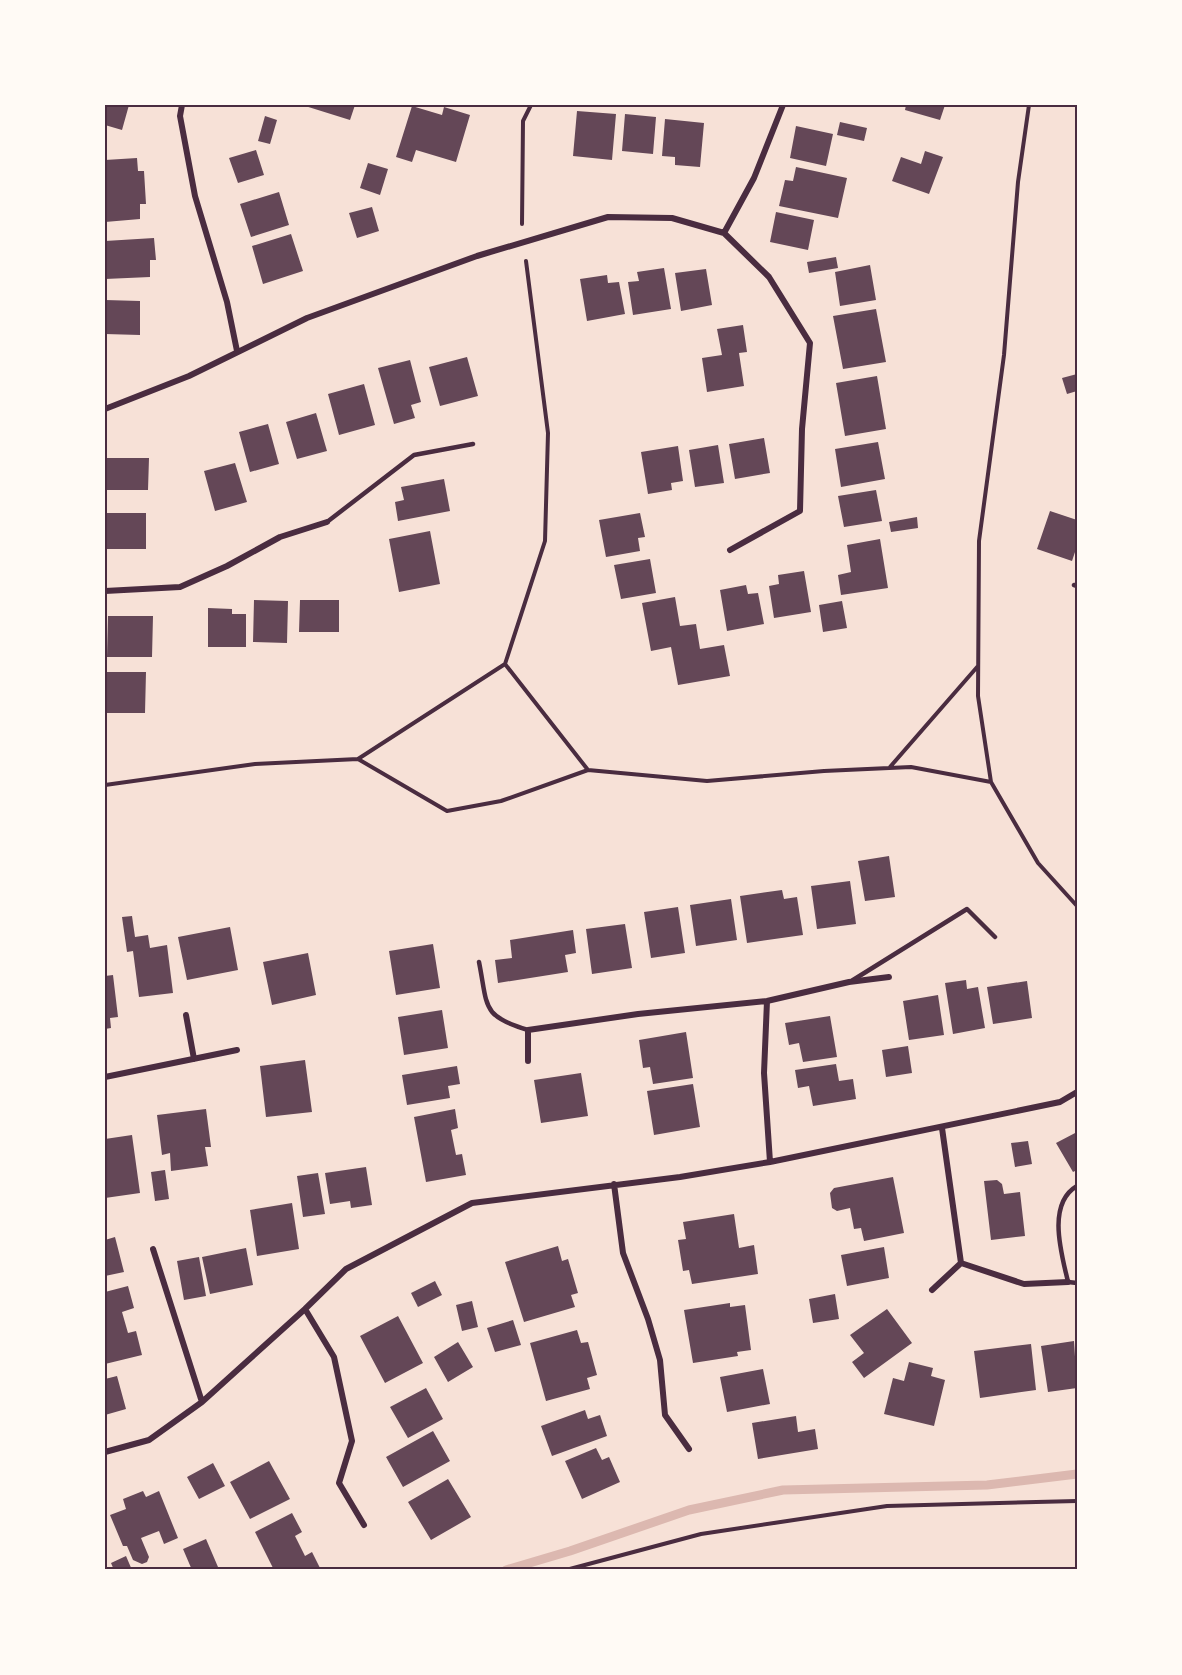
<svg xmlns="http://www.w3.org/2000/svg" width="1182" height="1675" font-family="'Playfair Display',serif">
	<rect width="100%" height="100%" fill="#f7e1d7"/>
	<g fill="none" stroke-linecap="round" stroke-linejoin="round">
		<!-- stream -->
		<path stroke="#dcb8b0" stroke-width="9" d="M506,1570L570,1551L689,1510L783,1490L987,1485L1077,1474"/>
	</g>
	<!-- building -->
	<path fill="#644757" d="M105,105H129L122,130L105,125Z
		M302,105H355L350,120Z
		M906,105H945L940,120L905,110Z
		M412,106L442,115L444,107L470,115L456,162L416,150L412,162L396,157Z
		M577,111L616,114L612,160L573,156Z
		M625,114L656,117L653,154L622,151Z
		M265,116L277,120L270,144L258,141Z
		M665,119L704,123L700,167L675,165V157L662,156Z
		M840,122L867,128L864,141L837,135Z
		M796,126L833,134L826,166L790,158Z
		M256,150L264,175L238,183L229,158Z
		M925,151L943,157L929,194L892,181L901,157L921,164Z
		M137,158L138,171H144L146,204H140V219L105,222V160Z
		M368,163L388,169L380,195L360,188Z
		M796,167L847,178L838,218L779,206L785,180L793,181Z
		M279,192L289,225L251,237L240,204Z
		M372,207L379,231L357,238L349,213Z
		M776,212L814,220L808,250L770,242Z
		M291,234L303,271L263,284L252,246Z
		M154,238L156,260H150V277L105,279V241Z
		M836,257L838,268L809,273L807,262Z
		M870,265L876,300L840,306L835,272Z
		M664,268L671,309L633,315L628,282L639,281L637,272Z
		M706,269L712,305L681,311L675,273Z
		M607,275L608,283L619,282L625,314L587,321L580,279Z
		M105,300L140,301V335L105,334Z
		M876,309L886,362L843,369L833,316Z
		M743,325L747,352L739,353L744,386L707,392L702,358L722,355L717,329Z
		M467,357L478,396L440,406L429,367Z
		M410,360L421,402L411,405L415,418L394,424L378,368Z
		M1077,374V391L1067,394L1062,378Z
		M877,376L886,429L845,436L836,383Z
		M364,384L375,425L339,435L328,394Z
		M316,413L327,451L297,459L286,422Z
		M268,424L279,464L250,472L239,432Z
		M764,438L770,473L735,479L729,444Z
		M878,442L885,479L841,487L835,449Z
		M718,445L724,483L695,487L689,450Z
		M678,446L683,481L671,483L672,490L648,494L641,452Z
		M105,458H149L148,490H105Z
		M235,463L247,502L215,511L204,471Z
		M444,479L450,511L398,521L395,502L404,500L401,487Z
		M876,490L882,521L844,527L838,496Z
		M1050,511L1077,520V546L1072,561L1037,549Z
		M105,513H146V549H105Z
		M640,513L645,537L638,538L640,551L606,557L599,520Z
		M917,517L918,528L891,532L889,522Z
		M430,531L440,584L399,592L389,539Z
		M880,539L888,588L841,595L838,575L851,572L847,545Z
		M650,559L656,593L621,599L614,565Z
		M804,571L811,612L774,618L769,586L779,584L778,575Z
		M746,585L748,594L758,593L764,624L727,631L720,590Z
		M675,597L680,626L696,624L700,649L724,645L730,676L678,685L671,647L651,651L642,603Z
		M254,600L288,601L287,643L253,642Z
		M300,600H339V632H299Z
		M842,601L847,628L823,632L819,605Z
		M208,608L232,609V614H246V647H208Z
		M108,616H153L152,657H107Z
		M105,672H146L145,713H105Z
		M889,856L895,897L865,901L858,861Z
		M850,881L856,924L817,929L811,886Z
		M782,890L784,899L797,897L803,935L747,943L740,896Z
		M731,899L737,940L696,946L690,905Z
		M678,907L685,953L651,958L644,912Z
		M132,916L135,937L148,935L150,948L167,945L173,993L139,997L133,951L127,952L122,917Z
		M625,924L632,968L592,974L586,929Z
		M230,927L238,970L187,980L178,937Z
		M573,930L576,953L565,955L568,972L498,983L495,960L512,958L510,940Z
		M433,944L440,988L396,995L389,951Z
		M308,953L316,995L272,1005L263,962Z
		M113,975L118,1017L110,1018L111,1028L105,1029V976Z
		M966,980L967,989L978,987L985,1028L953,1034L945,983Z
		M1027,981L1032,1018L993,1024L987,987Z
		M938,995L944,1035L909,1040L903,1001Z
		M442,1010L448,1048L404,1055L398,1017Z
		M830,1016L837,1057L803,1062L799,1043L789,1045L785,1023Z
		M686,1032L693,1078L653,1084L650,1067L643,1068L639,1040Z
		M908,1046L912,1073L886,1077L882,1050Z
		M305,1060L312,1112L266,1117L260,1066Z
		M836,1064L839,1081L853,1079L856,1099L813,1106L809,1086L798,1088L795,1070Z
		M457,1066L460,1084L448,1086L450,1098L407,1105L402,1075Z
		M581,1073L588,1116L541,1123L534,1080Z
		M693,1084L700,1127L654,1135L647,1091Z
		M206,1109L211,1147H205L208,1166L171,1171L170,1153L162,1155L157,1115Z
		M455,1109L458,1128L451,1130L456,1155L462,1154L466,1175L426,1182L414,1117Z
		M1077,1132V1170L1073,1172L1056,1143Z
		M132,1135L140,1193L105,1198V1139Z
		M1028,1141L1032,1164L1015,1167L1011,1143Z
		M366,1167L372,1205L351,1208L350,1201L330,1204L325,1173Z
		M165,1170L169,1199L155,1201L151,1172Z
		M318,1173L325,1214L303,1217L297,1176Z
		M893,1177L904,1233L864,1241L861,1228L854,1229L850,1208L837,1211L832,1208L830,1193L834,1188Z
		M997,1180L1002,1184L1004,1194L1020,1192L1025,1236L991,1240L984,1181Z
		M292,1203L299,1249L257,1256L250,1210Z
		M734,1214L739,1248L754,1245L758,1274L692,1284L689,1270L683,1271L678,1240L686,1239L683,1222Z
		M115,1237L124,1272L105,1276V1240Z
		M558,1246L562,1261L568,1259L578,1293L571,1295L575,1307L524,1322L505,1262Z
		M884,1247L889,1278L847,1286L841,1255Z
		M246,1248L253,1285L210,1294L202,1257Z
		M199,1257L206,1296L184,1300L177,1261Z
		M435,1281L442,1295L418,1307L411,1293Z
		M128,1286L134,1308L122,1312L128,1333L136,1331L142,1355L105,1364V1292Z
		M835,1294L839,1319L813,1323L809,1299Z
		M472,1301L478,1327L462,1331L456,1305Z
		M730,1303V1307L745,1305L751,1350L737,1352L738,1356L693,1363L684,1310Z
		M887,1309L912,1343L864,1378L852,1362L864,1353L850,1335Z
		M398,1316L423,1363L385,1383L360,1336Z
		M513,1320L521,1345L495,1352L487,1328Z
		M577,1330L581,1343L588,1342L597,1375L587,1378L590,1389L546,1401L530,1343Z
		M1074,1341L1077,1388L1048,1392L1041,1346Z
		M458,1342L473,1367L448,1382L434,1357Z
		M1031,1344L1036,1390L980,1398L974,1351Z
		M909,1362L933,1368L931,1376L945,1380L934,1426L884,1414L893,1378L904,1381Z
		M763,1369L770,1404L727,1412L720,1377Z
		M117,1376L126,1409L105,1415V1379Z
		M426,1388L443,1419L408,1438L390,1407Z
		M585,1410L588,1419L600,1415L607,1436L552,1456L541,1426Z
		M796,1416L798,1432L815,1429L818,1449L758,1459L752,1423Z
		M433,1431L450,1461L403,1487L386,1457Z
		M596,1448L602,1460L609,1457L620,1482L582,1499L565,1461Z
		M269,1461L290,1499L250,1519L230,1482Z
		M213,1463L225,1486L199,1499L187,1477Z
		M448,1479L471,1517L431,1540L408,1502Z
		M143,1491L146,1497L159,1491L178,1538L164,1544L159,1531L141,1538L149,1557L147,1562L142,1564L133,1560L127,1546H123L110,1515L126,1509L123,1499Z
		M292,1513L302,1532L295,1536L305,1556L312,1552L321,1570H274L255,1532Z
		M206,1539L218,1567L210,1570H192L183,1549Z
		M126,1556L132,1570H114L111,1563Z"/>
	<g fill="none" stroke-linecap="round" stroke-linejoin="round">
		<!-- path -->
		<path stroke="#4a2c40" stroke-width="4" d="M1029,105L1018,182L1004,355L979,541L978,696L991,782L1038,863L1077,906
			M522,224L523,121L531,105
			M505,664L588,770L501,801L447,811L358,759L505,664L545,541L548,433L526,261
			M890,767L978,666
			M588,770L707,781L824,771L911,767L991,782
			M105,785L255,764L358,759
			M566,1570L701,1534L887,1506L1077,1501"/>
		<!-- service -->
		<path stroke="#4a2c40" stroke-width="4.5" d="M327,522L414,455L473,444
			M1074,585L1077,586
			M479,962C488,1007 481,1016 528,1030
			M853,980L967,909L995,937
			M1077,1186C1046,1204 1062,1255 1068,1282L1077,1283"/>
		<!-- minor -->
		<path stroke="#4a2c40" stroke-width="6" d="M182,105L180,116L195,196L227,302L237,351
			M724,233L754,178L783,105
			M105,409L189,376L307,318L477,256L608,217L672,218L724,233L769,277L810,343L802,429L800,511L730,550
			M105,591L180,587L227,566L280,537L327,522
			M767,1001L764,1073L770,1162
			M186,1015L194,1059
			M528,1061V1030L638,1014L767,1001L849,982L889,977
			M105,1077L237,1050
			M942,1128L961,1263
			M614,1184L623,1253L648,1319L660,1360L665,1415L689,1449
			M153,1249L202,1402
			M932,1290L961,1263L1024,1284L1068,1282
			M305,1309L334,1357L352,1441L339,1483L364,1525
			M105,1452L149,1440L202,1402L305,1309L346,1269L472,1203L680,1177L770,1162L1060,1102L1077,1092"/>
	</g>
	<!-- border -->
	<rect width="1182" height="1675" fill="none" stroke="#fffaf5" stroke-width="213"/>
	<rect x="106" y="106" width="970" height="1462" fill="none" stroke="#4a2c40" stroke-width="2"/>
</svg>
